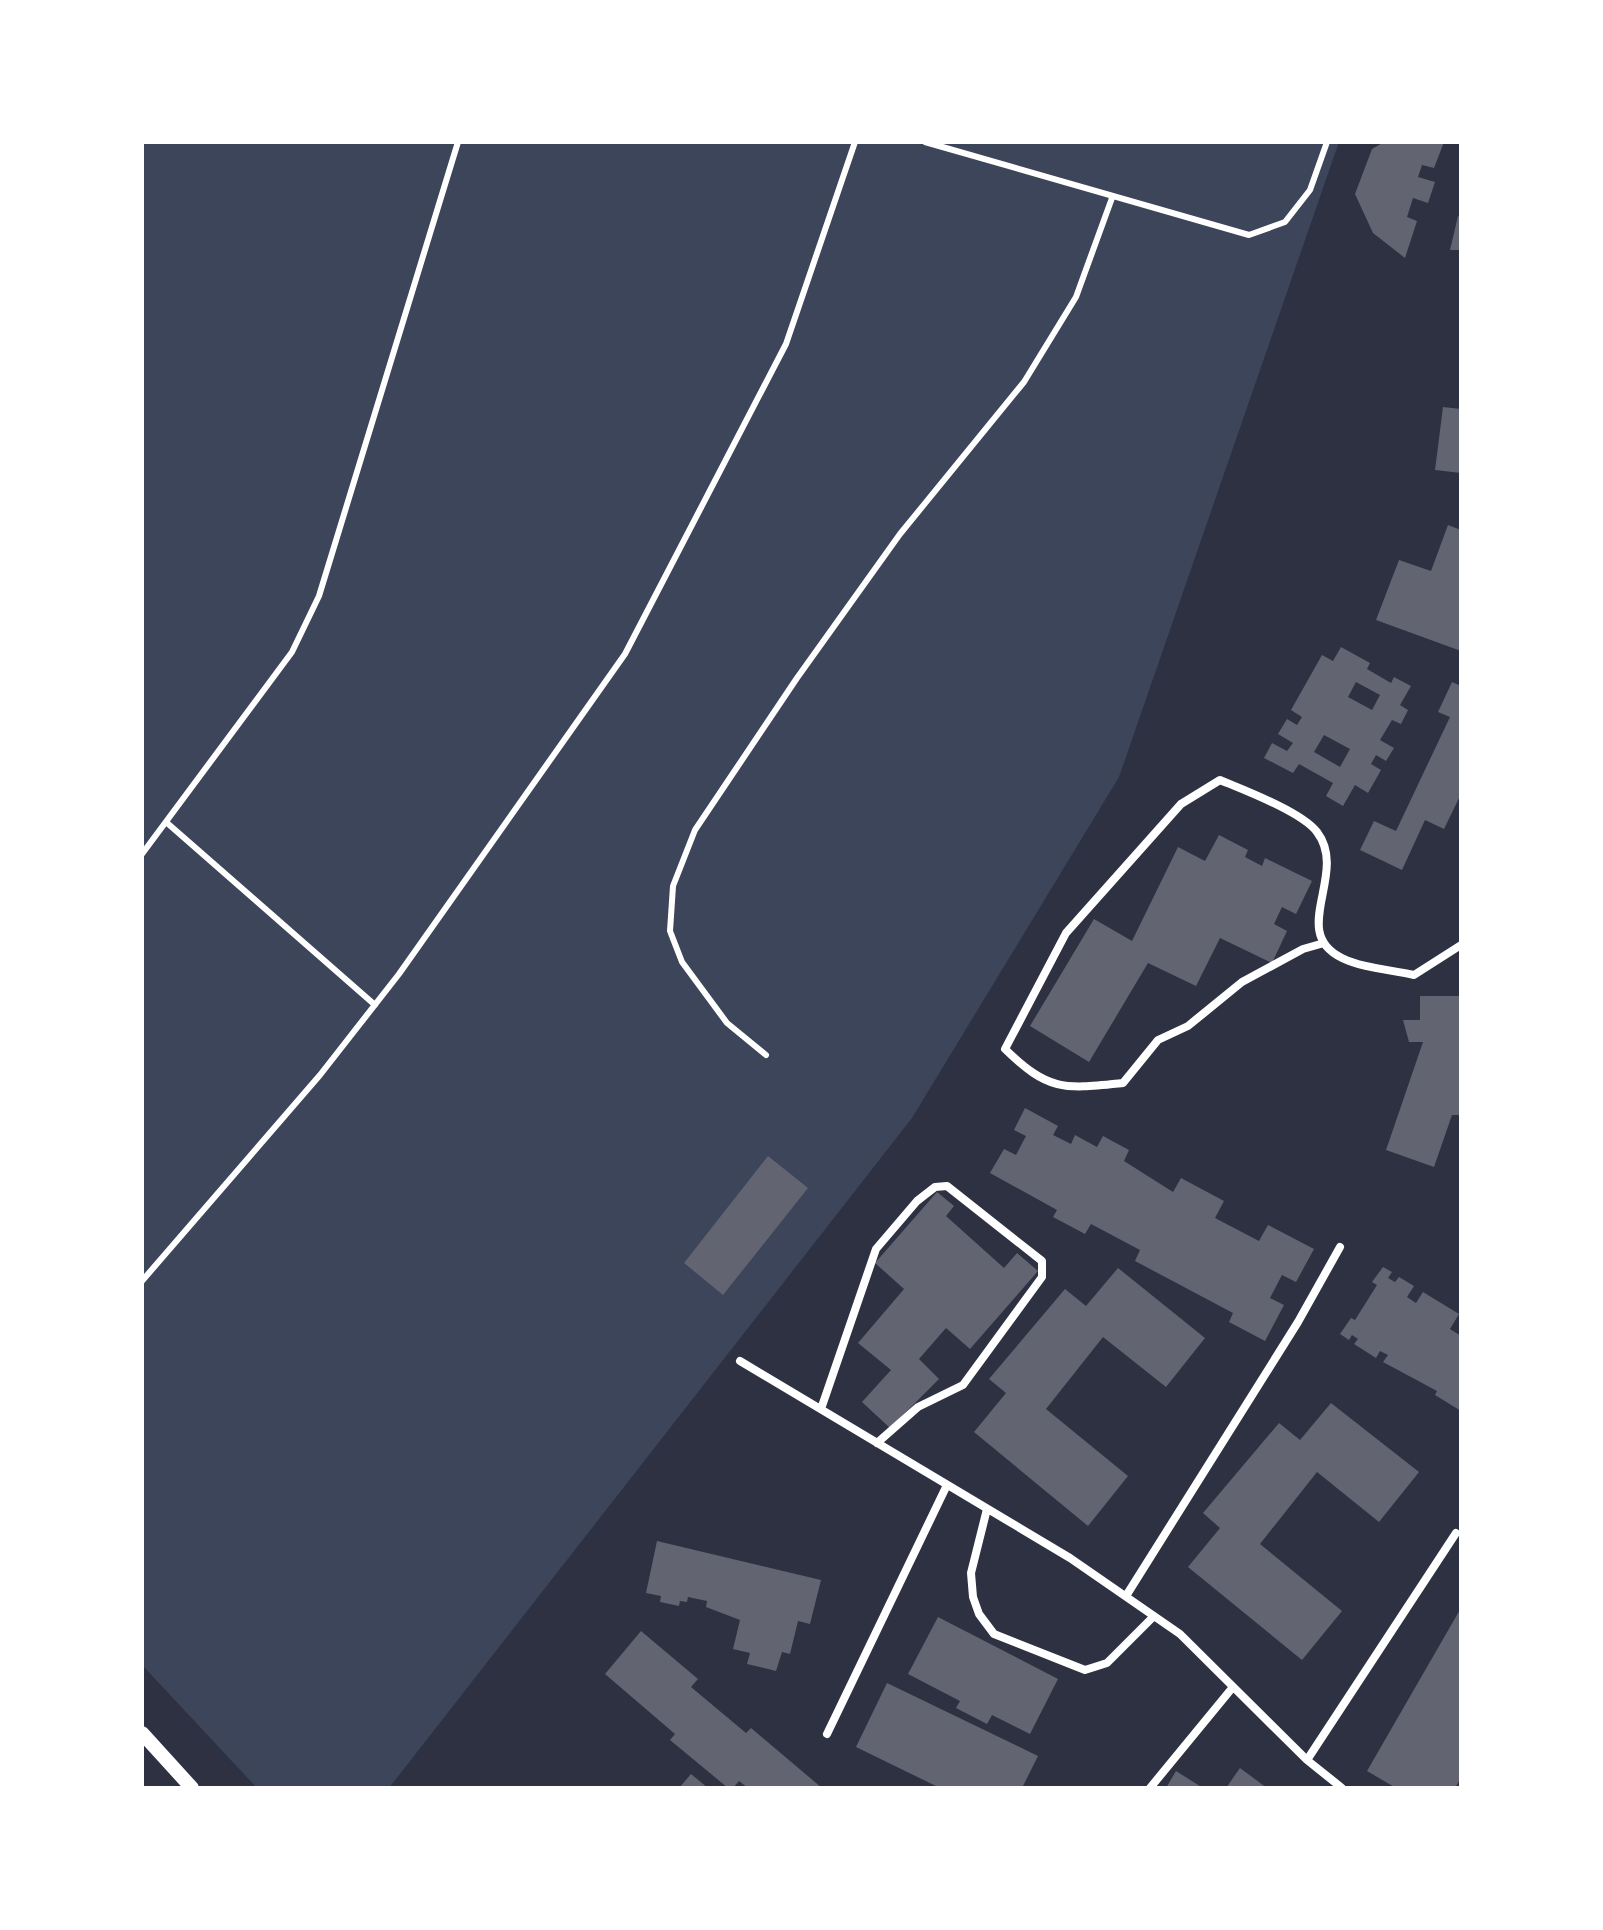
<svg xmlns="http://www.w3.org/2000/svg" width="1603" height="1930" font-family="Cabin,sans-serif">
	<rect width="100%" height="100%" fill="#2d3142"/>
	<!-- green -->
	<path fill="#3c4559" d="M142,142H1339L1119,777L912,1118L389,1788H257L142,1665Z"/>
	<!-- building -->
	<path fill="#626471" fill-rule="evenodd" d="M1384,142H1444L1434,168L1422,165L1418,177L1435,182L1428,203L1413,198L1407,217L1417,221L1405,258L1373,233L1355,194L1372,149Z
		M1458,216L1461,217V250H1450Z
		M1443,407L1461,409V473L1435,470Z
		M1448,525L1461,530V651L1376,620L1399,560L1431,571Z
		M1341,647L1370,663L1367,669L1391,683L1394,677L1411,686L1400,705L1408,710L1401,724L1392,720L1380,740L1394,748L1386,761L1376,755L1371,764L1381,770L1368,793L1355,785L1343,806L1326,796L1333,783L1299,764L1293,773L1264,758L1272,743L1287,751L1293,743L1278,734L1287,719L1297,725L1302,717L1291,710L1322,655L1333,661ZM1356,682L1380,695L1372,710L1348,697ZM1324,735L1350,749L1340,767L1314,752Z
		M1452,682L1461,686V794L1444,829L1425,820L1402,870L1360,850L1374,821L1396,831L1450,717L1438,712Z
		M1219,835L1248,850L1245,857L1262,866L1265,858L1312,881L1296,914L1282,907L1274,924L1287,931L1272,963L1220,938L1196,986L1148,963L1089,1062L1030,1026L1094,919L1132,941L1178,847L1205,861Z
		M1420,996H1461V1115H1452L1434,1167L1386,1150L1423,1042H1409L1403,1020H1420Z
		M1025,1108L1058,1126L1053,1135L1071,1144L1075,1135L1097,1147L1103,1136L1129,1150L1124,1161L1173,1192L1181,1178L1224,1201L1215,1218L1259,1241L1268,1225L1314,1249L1296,1282L1282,1275L1270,1298L1284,1305L1265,1341L1229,1322L1233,1313L1135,1261L1140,1250L1091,1224L1085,1234L1053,1217L1057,1210L990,1173L1004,1149L1016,1155L1026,1136L1014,1130Z
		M768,1156L808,1188L723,1295L684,1263Z
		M937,1192L954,1206L946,1216L1004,1268L1017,1253L1038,1271L970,1349L946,1328L919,1359L939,1379L890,1428L862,1402L891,1370L858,1343L904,1289L875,1263Z
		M1383,1267L1392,1272L1388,1278L1395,1282L1399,1277L1414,1286L1407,1297L1416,1303L1423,1292L1459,1314L1450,1329L1461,1336V1411L1435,1395L1437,1391L1383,1362L1388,1355L1380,1351L1376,1358L1354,1344L1358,1339L1352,1335L1349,1340L1340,1334L1351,1318L1355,1320L1377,1285L1372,1282Z
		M1118,1268L1205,1338L1166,1387L1103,1337L1046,1409L1128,1476L1088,1526L974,1432L1006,1393L989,1379L1065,1289L1086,1306Z
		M1331,1403L1419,1472L1379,1522L1317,1472L1260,1544L1342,1611L1302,1660L1188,1567L1220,1528L1203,1513L1279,1423L1300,1440Z
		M657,1541L821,1580L810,1624L798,1621L790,1654L782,1652L776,1671L747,1664L750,1653L733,1649L740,1620L706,1607L707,1601L688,1597L687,1602L680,1601L679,1606L660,1602L661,1596L646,1593Z
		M1461,1608V1778L1455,1788H1396L1367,1771Z
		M938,1617L1058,1679L1030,1734L992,1715L987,1724L956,1708L960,1701L908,1674Z
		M641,1631L698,1679L691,1687L746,1733L751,1728L822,1788H748L739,1781L733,1788H728L670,1740L675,1734L605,1674Z
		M887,1683L1038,1756L1022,1788H940L856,1747Z
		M1240,1768L1267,1788H1226Z
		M1176,1771L1203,1788H1166Z
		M691,1774L708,1788H679Z"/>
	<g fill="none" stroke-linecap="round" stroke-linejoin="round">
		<!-- service -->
		<path stroke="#fff" stroke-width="6" d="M925,142L1249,235L1285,222L1310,190L1327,142
			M166,822L375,1005
			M142,854L292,652L319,596L458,142
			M766,1055L727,1023L682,962L670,931L673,886L695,830L797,678L900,534L1024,382L1076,297L1112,198
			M142,1281L320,1075L399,974L625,654L786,344L855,142"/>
		<!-- minor -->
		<path stroke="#fff" stroke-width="8" d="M1324,943L1303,949L1242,982L1188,1026L1158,1040L1123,1083C1065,1089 1049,1092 1005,1049L1066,933L1181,804L1220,780C1244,790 1302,812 1317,832C1349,874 1288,932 1342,958C1362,968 1392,970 1414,975L1461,945
			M740,1361L1070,1558L1180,1634L1307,1760L1342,1788
			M821,1409L876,1249L917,1201L935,1187L947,1186L1042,1261V1277L963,1385L918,1407L877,1443
			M987,1509L971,1573L973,1597L979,1614L994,1634L1085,1670L1107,1663L1154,1616
			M1126,1596L1298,1322L1340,1247
			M827,1734L947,1485
			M1307,1760L1456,1533
			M1150,1788L1233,1687"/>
		<!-- tertiary -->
		<path stroke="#fff" stroke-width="14" d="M142,1733L192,1788"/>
	</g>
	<!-- border -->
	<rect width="1603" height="1930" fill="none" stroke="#ffffff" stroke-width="288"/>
</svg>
